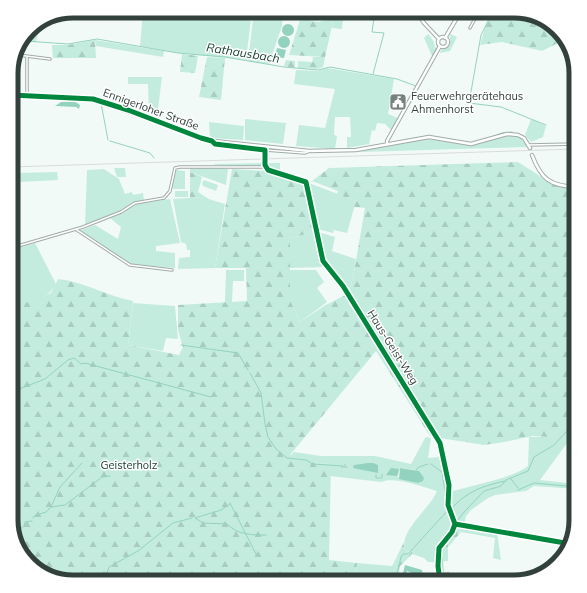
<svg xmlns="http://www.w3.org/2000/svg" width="587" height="593" font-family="Mulish,sans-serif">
	<defs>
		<pattern id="forest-firs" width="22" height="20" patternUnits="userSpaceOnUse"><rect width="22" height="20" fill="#c3ecde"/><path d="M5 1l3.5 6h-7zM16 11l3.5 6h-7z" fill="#a8ccbf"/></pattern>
		<pattern id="wetland-marsh" width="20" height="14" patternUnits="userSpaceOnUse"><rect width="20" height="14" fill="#c3ecde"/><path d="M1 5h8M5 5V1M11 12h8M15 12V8" fill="none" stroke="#a8ccbf"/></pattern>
	</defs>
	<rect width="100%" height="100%" fill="#f2faf7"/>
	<!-- green -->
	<path fill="#c3ecde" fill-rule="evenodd" d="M143,11H252L246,60L178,53L140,46Z
		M254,11H283L282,26L269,64L248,61Z
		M285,11H344L342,29L332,28L334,17C315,23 304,21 285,17Z
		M40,24L36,42L25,41L32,27Z
		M450,34L457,37L450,51L440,53L441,50L450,46Z
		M95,40L164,51L163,57L96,46Z
		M313,57H325L324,63H312Z
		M327,68L394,79L388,114L398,118L391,130L385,124L377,123L375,131L372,130L369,144L347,148V137H351L350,117H335L334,135L337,136L335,149L296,146L299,125L325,128L335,89L294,84L296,70L318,71Z
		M128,77H162L157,117L149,114L148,84H128Z
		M245,119L286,123L283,144L245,140Z
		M531,119L546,126L543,137L531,142L525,135Z
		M209,122L244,126L243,140L210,138Z
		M507,135L520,137L528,147L359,152L377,147L427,139L472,146Z
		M263,163L261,167L214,165V164Z
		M267,163H280V172L269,169Z
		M208,167L228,169L226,185L190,172V168Z
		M114,168H125L126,177H117Z
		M104,169L119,179L125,194L132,192L133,195L143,193L144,200L134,202L121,211L85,225L87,170Z
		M176,170L185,171V189H172Z
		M57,172L58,180L18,182L17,173Z
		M204,180L218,185L216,191L203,186L202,183Z
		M309,183L356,201L347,233L334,230L333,233L317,229Z
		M175,191H188V197H175Z
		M202,197L225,204L215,268L178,269L179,258L190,257V250H187L186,244L181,242L173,199Z
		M170,199L180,243L156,246V251L175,253V268L130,264L79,231L95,225L118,239L121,227L110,218L122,213L135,204Z
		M315,232L319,257L325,267L290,268V238Z
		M318,232L335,237L332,251L356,259L353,278L348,292L324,261Z
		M35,243L56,284C48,298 40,298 25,303L22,308L11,313V250Z
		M226,270H244V281H233L232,302H225Z
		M290,270H316L324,282L317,288L327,302L300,322L290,300Z
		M133,303L175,306L178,339L166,338L163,351L128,345Z
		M576,415V431L540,480L576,484V489L534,486L526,491L495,495L488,498L471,510L466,516L464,524L455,522L449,505L450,490L453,491C473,485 513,478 528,466L529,437H548L566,426Z
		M427,437L431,438L428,458L440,457C446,479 444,502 452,524L448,533L436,548L435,559L437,562H428L424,558L412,554V552L405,551C398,531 430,509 437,491C423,487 394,476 381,482L330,476V464L309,462L290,456L294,452L321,456H375L411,464L425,438ZM400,468L416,470L418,483L398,477Z
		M458,527H469L497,532L501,560L493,558L495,538L461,532Z
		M397,556L392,582H356L357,563L392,566Z
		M449,571L451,582H440L439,574Z"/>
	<!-- forest -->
	<path fill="url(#forest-firs)" d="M494,11H518L561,32L564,40L542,51L502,42L480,45L485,27Z
		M334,17L325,57L289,55L300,20L319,22Z
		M428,34C435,42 437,46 432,56L424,38Z
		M95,40L96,58H53L52,45H68Z
		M182,54L198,56L195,73L180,72Z
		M207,57L225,58L221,100L199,97Z
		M286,60L295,61V68L284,66Z
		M298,61L324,63L323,67L317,69L298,68Z
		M518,162L554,185L575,189L576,415L566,426L548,437L533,436L504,442L484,445L440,438C445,453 449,471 450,487C451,509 447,512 461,532L448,547V561L437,562L435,559L436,548L448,533L452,524C444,502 446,479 440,457L442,456L439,438L348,292L353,278L365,208L354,207L356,201L337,194L338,191L312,181L329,168Z
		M232,169L265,171L305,183L315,232L290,238V300L300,322L324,306L347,294L436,437L430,436L376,351L290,455L309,462L331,464L329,560L357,563L356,582H73L46,576L26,561L11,520V313L22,308L25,303L51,293L58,279C85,282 107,296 133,301L128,345L179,355L183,347L178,330V305L247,301L246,268H215Z
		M190,172L202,177L198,192L215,203L202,197L190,198Z
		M404,542L405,551L412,552V554L400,566L398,582H392L397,556Z"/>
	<!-- wetland -->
	<path fill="url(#wetland-marsh)" d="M331,463L347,464L348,470L333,467Z"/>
	<!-- water -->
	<path fill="#94d2c0" d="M282 30a6 6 0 1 1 12 0a6 6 0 1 1-12 0Z
		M278 42a6 6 0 1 1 12 0a6 6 0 1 1-12 0Z
		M277,48L286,50L284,58L275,57Z
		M74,101L80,105L79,109L76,107L55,106L61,102Z
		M368,463H373L378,465V473L353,468L354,465Z
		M391,468L399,469L397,476L386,475Z
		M400,468L419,471L424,478L423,481L418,483L399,479Z
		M405,565L422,570L424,582H419L421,577L407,571L405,581H401Z"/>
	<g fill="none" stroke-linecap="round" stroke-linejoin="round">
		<!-- stream -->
		<path stroke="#94d2c0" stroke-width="1" d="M493,11L481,35L469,103L501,107L546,125
			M25,41L68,44L97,39L178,53L225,57L284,67L318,70L330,67L397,79L416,86L423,74
			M433,57L436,48
			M373,74L384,33L372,32L375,11
			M29,99H65
			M101,103L108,140
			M489,138L502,133L512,132
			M110,141L150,153L154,158
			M574,143V91
			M308,183L315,219
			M181,345L238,353L248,370
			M250,373L261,393L265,424L268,437L276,449L287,458L306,460L313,464L343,466
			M14,391L45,379L68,360L74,358L81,364L85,363L211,397
			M431,464L442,472L445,491
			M416,470L419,467L428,464
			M376,475V478H382V474
			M511,479L518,488
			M518,490L534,483L576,487
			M230,503L257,556
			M230,504L221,510L195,518L203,523L227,524C238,535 252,535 266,535
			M51,507L60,487L82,463
			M452,508C466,492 484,485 506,481
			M33,518L34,516L46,512L51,507L65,505L102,477L110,476
			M16,532L24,526L25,522L32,521
			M409,553L448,510L445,494
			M99,574L107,573L109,567L138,551L173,523L192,518
			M70,581L97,574
			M395,582L401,557L403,554H408
			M444,582L442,555L443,545L456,531L457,521L465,511L484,491L501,486L506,480L528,471L534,457L554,445L576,421"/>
		<!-- street casing -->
		<g stroke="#a1aba7" stroke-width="3.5">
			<path id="street" d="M470,28L479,11
				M18,55L50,59
				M27,97V57
				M212,141L215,144L265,150L305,153L309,151
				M529,145L576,144
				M265,163L268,170L306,182L323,261L343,286L438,438L449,485V508L455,524C453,532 447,536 443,542C435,553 438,570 440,582
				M77,230L130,265L172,270
				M11,248L83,227L121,212L135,203L164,198L170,191L175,168L180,167H266
				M455,524L571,544"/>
		</g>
		<!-- secondary casing -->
		<g stroke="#a1aba7" stroke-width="4.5">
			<path id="secondary" d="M416,11L424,23L439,39
				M438 42a5 5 0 1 1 10 0a5 5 0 1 1-10 0Z
				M445,38L461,11
				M11,95L93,99L205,140L309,151L356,150L429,137L471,144L507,134L518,135L524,138L530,148
				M387,143V141L440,46
				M532,155C541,179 550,186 576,187"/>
		</g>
		<!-- street -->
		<use href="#street" stroke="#fdfefe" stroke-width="1.5"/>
		<!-- secondary -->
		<use href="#secondary" stroke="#fdfefe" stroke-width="2.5"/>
		<!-- rail -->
		<path stroke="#d9dcdb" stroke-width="1" d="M11,167L576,149"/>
		<!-- street-bridge casing -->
		<g stroke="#a1aba7" stroke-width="3.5" stroke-linecap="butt">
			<path id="street-bridge" d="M265,155V163"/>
		</g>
		<!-- street-bridge -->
		<use href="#street-bridge" stroke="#fdfefe" stroke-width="1.5"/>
		<!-- cycleway casing -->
		<g stroke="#fff" stroke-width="8">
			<path id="cycleway" d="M11,95L93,99L128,110L201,138L212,141L215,144L265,150V165L268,170L306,182L323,261L343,286L440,443L449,485L448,505L455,524L452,532L439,548L438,566L440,582
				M455,524L571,544"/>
		</g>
		<!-- cycleway -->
		<use href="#cycleway" stroke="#00873e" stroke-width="5"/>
	</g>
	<!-- icons -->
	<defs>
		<g id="civic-square" transform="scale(0.9)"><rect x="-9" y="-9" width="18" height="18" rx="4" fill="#75827d" stroke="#fff"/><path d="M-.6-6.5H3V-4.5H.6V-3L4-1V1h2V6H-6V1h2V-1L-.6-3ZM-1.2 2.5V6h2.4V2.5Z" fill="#fff"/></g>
	</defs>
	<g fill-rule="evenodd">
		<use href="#civic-square" x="398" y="102"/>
	</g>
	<g text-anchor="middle" stroke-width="3" stroke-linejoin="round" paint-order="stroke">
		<!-- poi labels -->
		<g font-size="11" fill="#32413c" stroke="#fff" text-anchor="start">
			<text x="411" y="100">Feuerwehrgerätehaus<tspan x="411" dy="13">Ahmenhorst</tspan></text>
		</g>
		<!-- street labels -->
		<g font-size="11" fill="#32413c" stroke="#fff">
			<text transform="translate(151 109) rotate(20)" y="4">Ennigerloher Straße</text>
			<text transform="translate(393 347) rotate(58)" y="4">Haus-Geist-Weg</text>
		</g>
		<!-- park labels -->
		<g font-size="11" fill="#184035" stroke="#fff">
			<text x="129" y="469">Geisterholz</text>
		</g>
		<!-- water labels -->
		<g font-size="12" font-style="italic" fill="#1d4439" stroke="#fff">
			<text transform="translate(243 53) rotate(9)" y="4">Rathausbach</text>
		</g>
	</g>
	<!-- crop -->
	<path d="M0 0H587V593H0ZM73 18H514A55 55 0 0 1 569 73V520A55 55 0 0 1 514 575H73A55 55 0 0 1 18 520V73A55 55 0 0 1 73 18Z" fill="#fff" fill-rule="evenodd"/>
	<path fill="none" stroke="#32413c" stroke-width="5" d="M73 18H514A55 55 0 0 1 569 73V520A55 55 0 0 1 514 575H73A55 55 0 0 1 18 520V73A55 55 0 0 1 73 18Z"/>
</svg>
